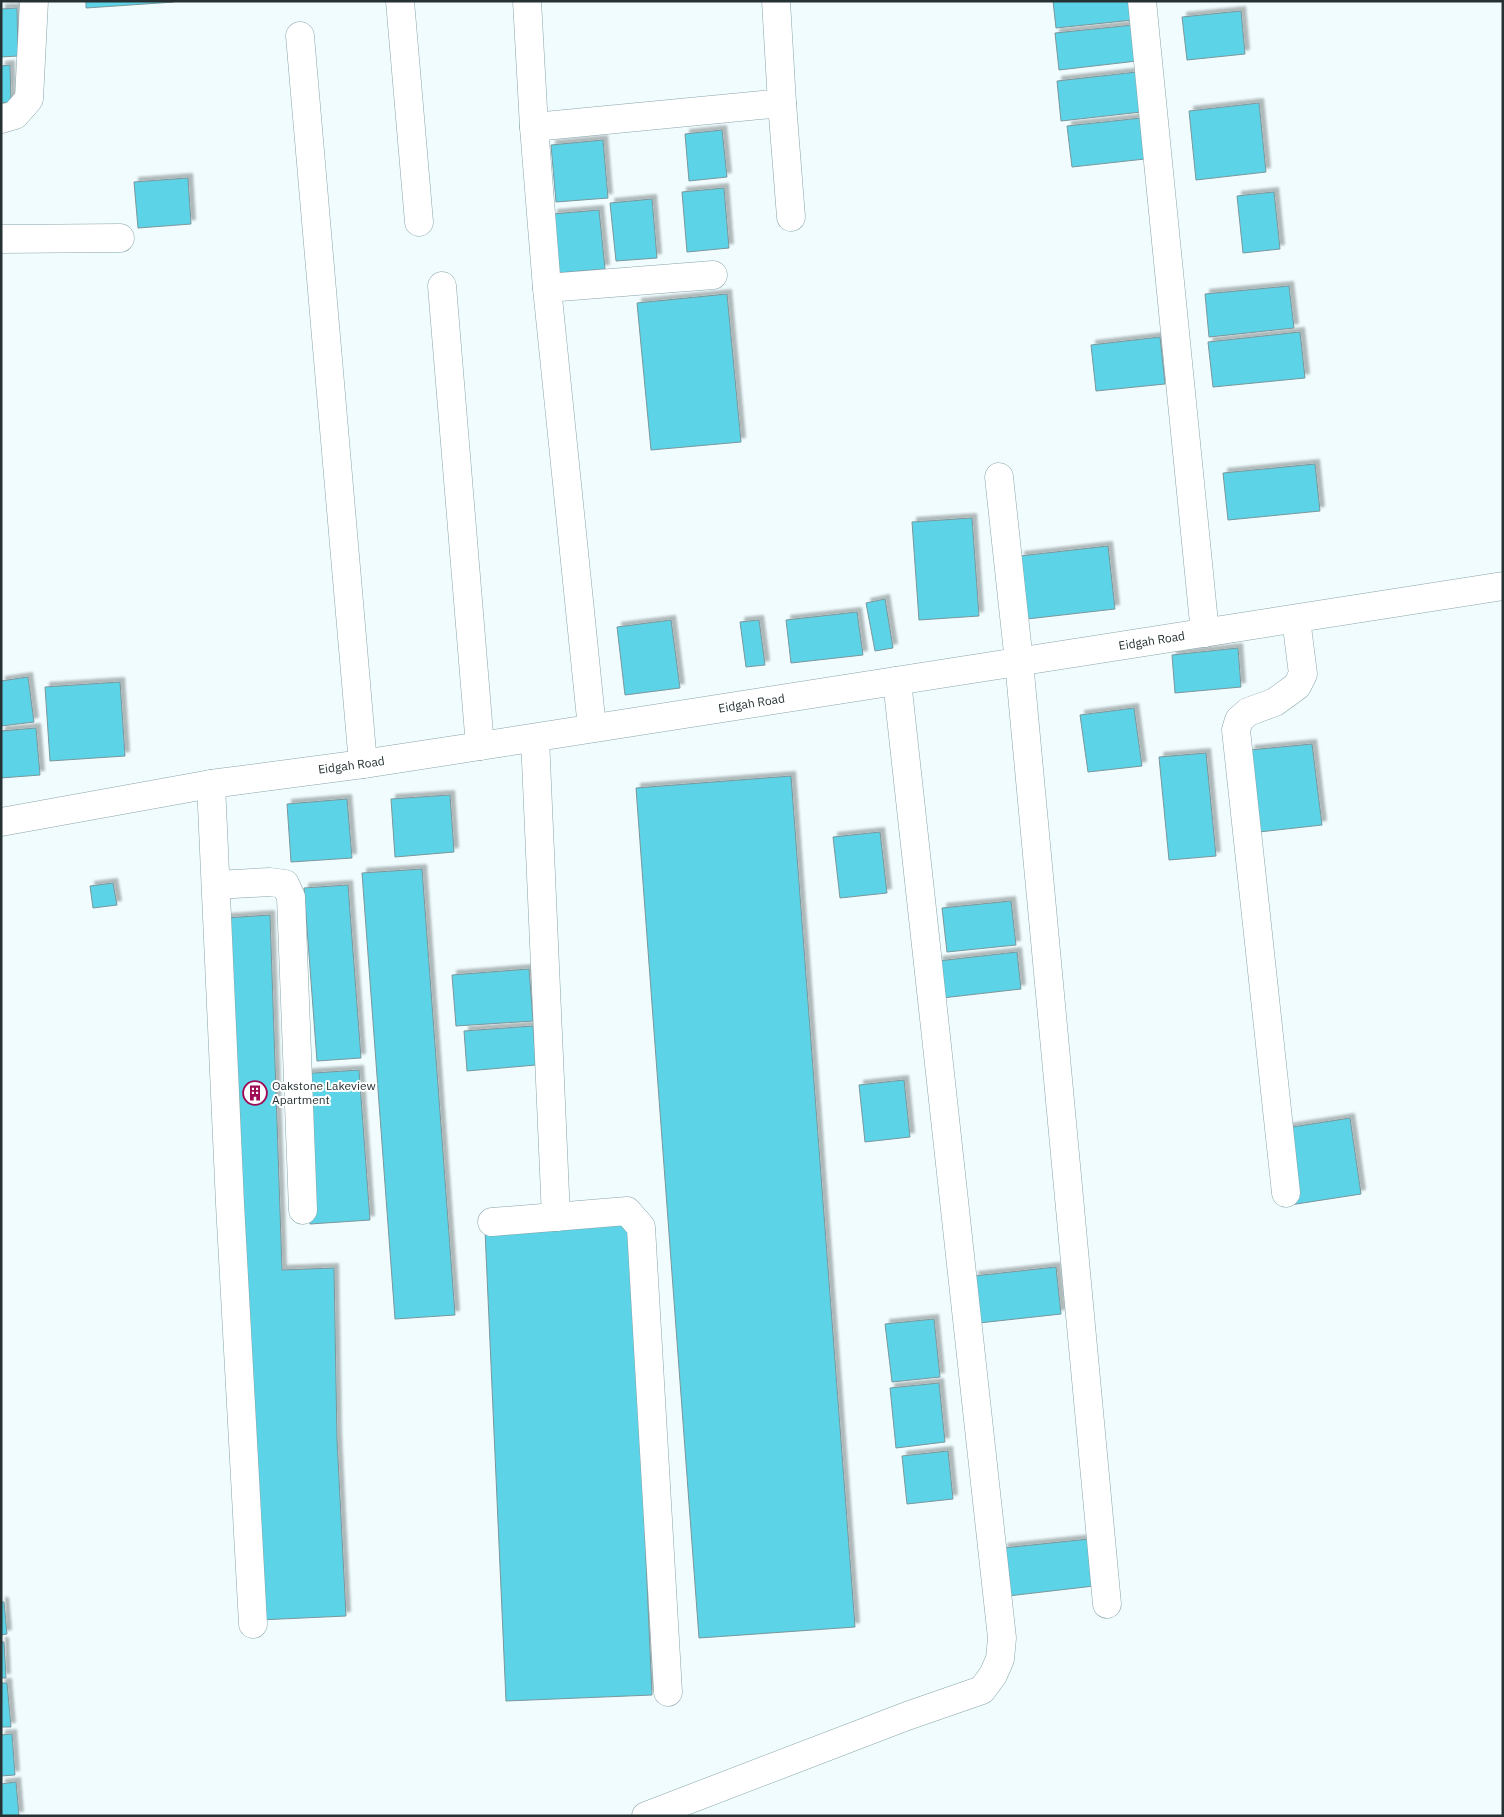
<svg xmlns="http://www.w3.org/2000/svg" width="1504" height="1817" font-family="'IBM Plex Sans',sans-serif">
	<defs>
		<filter id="shadow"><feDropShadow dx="4.5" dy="-4.5" stdDeviation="1" flood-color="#0004"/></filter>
	</defs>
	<rect width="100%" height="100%" fill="#f0fcfe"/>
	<!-- building -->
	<path fill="#5bd3e6" stroke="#7a979c" filter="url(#shadow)" d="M86,1H174V2L86,8Z
		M1053,1H1131L1133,20L1056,28Z
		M17,8L18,56L1,57V9Z
		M1241,11L1245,54L1187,60L1182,17Z
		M1133,25L1137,61L1059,70L1055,33Z
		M10,65L11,102L1,103V66Z
		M1137,72L1141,112L1061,121L1057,81Z
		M1259,103L1266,172L1196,180L1189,111Z
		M1141,118L1145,159L1072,167L1067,126Z
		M722,130L727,177L689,181L685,134Z
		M603,140L608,198L556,202L551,145Z
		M188,178L191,224L138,228L134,182Z
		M724,188L729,248L687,252L682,192Z
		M1274,192L1280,249L1243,253L1237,196Z
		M652,199L657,258L616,261L610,203Z
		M599,210L605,269L558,273L553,214Z
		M1289,286L1294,328L1209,337L1205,294Z
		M727,294L741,442L651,450L637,303Z
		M1300,332L1305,378L1213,387L1208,342Z
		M1160,337L1165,384L1096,391L1091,345Z
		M1315,464L1320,511L1228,520L1223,473Z
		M972,518L979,616L919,620L912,522Z
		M1108,546L1115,609L1027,619L1020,556Z
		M885,599L893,648L875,651L866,603Z
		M857,612L863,655L791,663L786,620Z
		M671,620L680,688L625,695L617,627Z
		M759,620L765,665L746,667L740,622Z
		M1238,648L1241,687L1175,693L1172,655Z
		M28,677L34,722L1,726V681Z
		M120,682L125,756L50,761L45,687Z
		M1134,708L1142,766L1088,772L1080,715Z
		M36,728L40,775L1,778V731Z
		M1312,744L1322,825L1259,832L1250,750Z
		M1206,753L1216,856L1169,860L1159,757Z
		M791,776L855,1627L699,1638L636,788Z
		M450,795L454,852L395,857L391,799Z
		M347,799L352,858L291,862L287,804Z
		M880,832L887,893L840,898L833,837Z
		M422,869L455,1315L395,1319L362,873Z
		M113,883L117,905L93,908L90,886Z
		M348,885L361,1058L317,1061L304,888Z
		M1011,901L1016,945L947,952L942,908Z
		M270,915L282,1270L334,1268L337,1439L346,1616L259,1620L226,918Z
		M1017,952L1021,989L942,998L938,961Z
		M529,969L533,1021L456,1026L452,975Z
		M533,1026L536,1065L467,1071L464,1031Z
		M359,1070L370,1220L310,1224L299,1074Z
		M904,1080L910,1137L865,1142L859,1085Z
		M1350,1118L1361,1194L1290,1205L1280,1129Z
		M631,1224L652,1695L506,1701L485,1230Z
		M1056,1267L1061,1314L979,1323L974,1276Z
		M934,1319L940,1377L892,1382L885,1324Z
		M939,1383L945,1442L896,1448L890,1388Z
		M948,1451L953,1499L907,1504L902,1456Z
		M1089,1539L1094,1586L1008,1596L1003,1548Z
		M1,1602H4L7,1634L1,1635Z
		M1,1642H4L6,1678H1Z
		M1,1683H7L11,1727H1Z
		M12,1734L15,1775L1,1776V1735Z
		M16,1782L19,1816H1V1784Z"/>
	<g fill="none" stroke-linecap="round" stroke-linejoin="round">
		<!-- minor casing -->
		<g stroke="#88a5aa" stroke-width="29">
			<g id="minor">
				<path d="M400,1L419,222"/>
				<path d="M527,1L534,127L547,288L592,728"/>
				<path d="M1142,1L1205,633"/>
				<path d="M300,36L363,764"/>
				<path d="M782,103L791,217"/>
				<path d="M1,119L15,115L29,99L34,1"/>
				<path d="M534,127L782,103L776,1"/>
				<path d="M1,239L120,238"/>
				<path d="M442,286L480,746"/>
				<path d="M547,288L713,275"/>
				<path d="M999,477L1019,662L1107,1604"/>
				<path d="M535,738L556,1217"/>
				<path d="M211,784L230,1204L253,1624"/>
				<path id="s1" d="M1,822L211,784L363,764L480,746L1503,586"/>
				<path d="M216,885L270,882L285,884L291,897L303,1210"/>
				<path d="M1286,1193L1236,730L1239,720L1248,712L1275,702L1297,686L1303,674L1296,619"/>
				<path d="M492,1222L627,1211L641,1227L668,1692"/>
				<path d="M646,1816L907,1716L982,1690L993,1675L1000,1659L1002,1638L897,681"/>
			</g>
		</g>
		<!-- minor -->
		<use href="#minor" stroke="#fff" stroke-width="28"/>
	</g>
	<!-- icons -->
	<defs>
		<g id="building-ring" transform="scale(1.25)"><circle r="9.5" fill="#fff" stroke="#9f0c55" stroke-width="1.5"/><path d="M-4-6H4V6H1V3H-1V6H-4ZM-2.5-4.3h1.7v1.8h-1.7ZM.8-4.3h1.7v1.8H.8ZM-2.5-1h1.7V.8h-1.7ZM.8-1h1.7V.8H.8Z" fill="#9f0c55"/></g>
	</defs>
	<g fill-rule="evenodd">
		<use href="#building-ring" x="255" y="1093"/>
	</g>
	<g text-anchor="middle" stroke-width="4" stroke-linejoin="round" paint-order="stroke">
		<!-- street labels -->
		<g font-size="12" fill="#253133" stroke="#fff">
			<text dy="4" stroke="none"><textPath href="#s1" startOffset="1165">Eidgah Road</textPath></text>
			<text dy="4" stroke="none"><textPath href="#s1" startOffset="760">Eidgah Road</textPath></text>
			<text dy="4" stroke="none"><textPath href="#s1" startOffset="355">Eidgah Road</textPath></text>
		</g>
		<!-- poi labels -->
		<g font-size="12" fill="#253133" stroke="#fff" text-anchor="start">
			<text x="272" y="1090">Oakstone Lakeview<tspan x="272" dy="14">Apartment</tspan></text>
		</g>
	</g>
	<!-- border -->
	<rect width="1504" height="1817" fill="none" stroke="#253133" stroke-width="5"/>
</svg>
